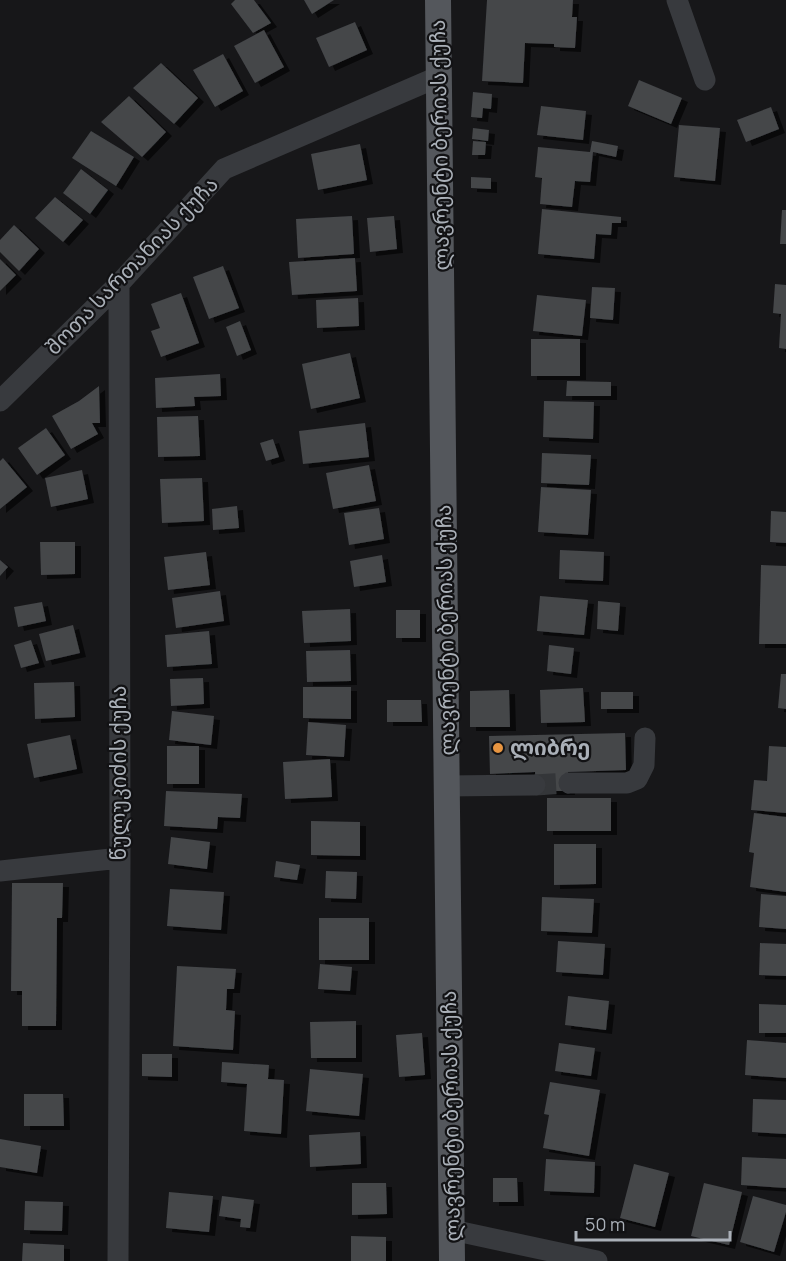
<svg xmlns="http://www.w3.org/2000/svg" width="786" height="1261" font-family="Manrope,'Noto Sans Georgian',sans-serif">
	<defs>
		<filter id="shadow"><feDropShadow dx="6" dy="4" stdDeviation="0" flood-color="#0009"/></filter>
	</defs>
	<rect width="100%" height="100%" fill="#171719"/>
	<!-- building -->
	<path fill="#444649" filter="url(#shadow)" d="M235,0H254L271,23L253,33L231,4Z
		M304,0H334L312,14Z
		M487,0H573L572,17H577L575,48L554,47V44L525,43L523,83L482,81Z
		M355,22L367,50L329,67L316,38Z
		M264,30L284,67L255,83L234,46Z
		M223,54L243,91L215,107L193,70Z
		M161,63L198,98L174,124L133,88Z
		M639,80L682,98L671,124L628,106Z
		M473,92L492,94L491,109L483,108L482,118L471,117Z
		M129,96L166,132L142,157L101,122Z
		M541,106L586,111L583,140L537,135Z
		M771,107L779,129L746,142L737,120Z
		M679,125L720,128L715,181L674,177Z
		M473,128L489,130L488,141L472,139Z
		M91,131L134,157L116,186L72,158Z
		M473,141L486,142L485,155H472Z
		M592,141L618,146L616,157L593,152L590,182L575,181L572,207L540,204L542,178L535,177L538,147L590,152Z
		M360,144L367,180L318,190L311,154Z
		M81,169L108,190L90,214L63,193Z
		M471,177L491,178V189L471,188Z
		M55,197L83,220L63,242L35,218Z
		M542,209L621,217V223H612L611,235L596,234L594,259L538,254Z
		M782,210H786V244H780Z
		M352,216L354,254L298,258L296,219Z
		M394,216L397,249L370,252L367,218Z
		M14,225L39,249L19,271L0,252V240Z
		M355,258L357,291L292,295L289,262Z
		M0,259L16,275L0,291Z
		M223,266L239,308L209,319L193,277Z
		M775,284L786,285V349L779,348L781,314L773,313Z
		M592,287L615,288L613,320L590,318Z
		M181,293L199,343L161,357L151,331L160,328L151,304Z
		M537,295L586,300L582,336L533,331Z
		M358,298L359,326L317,328L316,300Z
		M240,321L251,350L237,356L226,327Z
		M531,339H580V376H531Z
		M350,353L360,398L311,409L302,364Z
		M220,374L221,396L194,397L195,406L156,408L155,378Z
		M567,381L611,382V396H566Z
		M99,386L100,423H92L98,434L71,449L52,416L79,401Z
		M544,401L594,402L593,439L543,437Z
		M198,416L200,456L158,457L157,417Z
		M365,423L369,457L303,464L299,431Z
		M46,428L65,455L37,475L18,448Z
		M273,439L279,457L266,461L260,443Z
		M542,453L591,455L589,485L541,483Z
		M3,458L27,487L0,509V461Z
		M369,465L376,501L333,509L326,473Z
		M82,470L88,499L51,507L45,478Z
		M202,478L204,521L162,523L160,479Z
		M541,487L591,490L588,535L538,532Z
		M237,506L239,528L213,530L212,509Z
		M379,508L384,539L349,545L344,513Z
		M771,511L786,512V543L770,542Z
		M40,542H75V574L41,575Z
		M560,550L604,552L603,581L559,579Z
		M206,552L210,585L168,590L164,557Z
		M382,555L386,582L354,587L350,561Z
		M0,560L8,567L0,576Z
		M761,565L786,566V644H759Z
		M220,591L224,621L176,628L172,598Z
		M540,596L588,600L584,635L537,631Z
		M598,601L620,603L618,631L597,629Z
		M42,602L46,621L18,627L14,607Z
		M350,609L351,641L304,643L302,611Z
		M396,610H420V638H396Z
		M73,625L80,653L46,661L39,634Z
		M209,631L212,664L167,667L165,635Z
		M31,640L39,663L21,668L14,645Z
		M549,645L574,648L571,674L547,671Z
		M350,650L351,681L307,682L306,651Z
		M781,674H786V709L778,708Z
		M203,678L204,704L171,706L170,679Z
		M74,682L75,717L35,719L34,683Z
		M303,687H351V719L303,718Z
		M583,688L585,722L541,723L540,690Z
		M509,690L510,727H470V691Z
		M601,692H633V709H601Z
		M387,700H421L422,722H387Z
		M172,711L214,716L211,745L169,740Z
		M308,722L346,725L344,757L306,755Z
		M625,733L626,770L568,772L569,791H536L535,772L490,774L489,736Z
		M70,735L77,769L34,778L27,744Z
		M167,746H199V784H167Z
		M769,746L786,747V813L751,810L754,780L767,781Z
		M330,759L332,797L285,799L283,762Z
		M166,791L242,794L240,818L218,817L217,829L164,826Z
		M547,798H611V831H547Z
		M754,813L786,817V892L750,887L754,853L749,852Z
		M311,821L360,822V856L311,855Z
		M171,837L210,842L207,869L168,864Z
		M554,844H596V884L554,885Z
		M276,861L300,865L297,880L274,877Z
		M326,871L357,872L356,899L325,898Z
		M12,883H63L62,918H57L56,1026H22V991H11Z
		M170,889L224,892L221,930L167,926Z
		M761,894L786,896V929L759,927Z
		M542,897L594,899L592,933L541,931Z
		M319,918H369V960H319Z
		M558,941L605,944L603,975L556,972Z
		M760,943L786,944V976L759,975Z
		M320,964L352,967L350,991L318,989Z
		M177,966L236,969L234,989H227L226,1010L235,1011L233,1050L173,1046Z
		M568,996L609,1001L606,1030L565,1025Z
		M759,1004L786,1005V1033H759Z
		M356,1021V1058H311L310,1022Z
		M422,1033L425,1075L399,1077L396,1035Z
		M747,1040L786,1043V1078L745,1075Z
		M559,1043L595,1048L591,1076L555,1071Z
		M142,1054H172V1077L142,1076Z
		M222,1062L269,1065L268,1079L284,1080L281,1134L244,1131L247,1084L221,1082Z
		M310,1069L363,1074L359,1116L306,1111Z
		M550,1082L600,1090L589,1156L543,1148L549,1115L544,1114Z
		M24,1094H63L64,1126H24Z
		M753,1099L786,1100V1134L752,1132Z
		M360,1132L361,1164L310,1167L309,1135Z
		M0,1139L41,1146L37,1173L0,1167Z
		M742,1157L786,1159V1188L741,1185Z
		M546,1159L595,1162L594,1193L544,1191Z
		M634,1164L669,1173L655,1227L620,1218Z
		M493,1178H517L518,1202H493Z
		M352,1183H386L387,1214L352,1215Z
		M704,1183L742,1192L729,1245L691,1236Z
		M169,1192L213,1196L209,1232L166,1228Z
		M222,1196L254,1200L250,1228L240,1227L241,1219L219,1216Z
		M753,1196L786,1205V1212L774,1252L740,1242Z
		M25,1201L63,1202L62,1231L24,1230Z
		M351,1236L386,1237V1261H351Z
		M23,1243L64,1245V1261H22Z"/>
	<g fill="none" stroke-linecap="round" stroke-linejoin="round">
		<!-- minor-tunnel -->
		<path stroke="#343639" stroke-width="21" stroke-dasharray="21 10" stroke-linecap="butt" d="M535,785L569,783"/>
		<!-- minor -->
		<path stroke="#383a3e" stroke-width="21" d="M677,0L705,80
			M0,401L119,284L224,169L440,76
			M569,783H627L637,779L644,765L645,738
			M447,786L535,785
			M0,871L120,858
			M452,1230L597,1261
			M118,1261L120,858L119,284"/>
		<!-- major -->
		<path stroke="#54575c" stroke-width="26" d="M438,0L452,1261"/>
	</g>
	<!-- markers -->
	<circle fill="#e79541" stroke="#121214" stroke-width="2" cx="498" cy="748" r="6"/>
	<g text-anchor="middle" stroke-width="4.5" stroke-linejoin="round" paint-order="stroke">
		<!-- street labels -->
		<g font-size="21" fill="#aab0b8" stroke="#121214">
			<text transform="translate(440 145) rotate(-91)" y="7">ლავრენტი ბერიას ქუჩა</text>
			<text transform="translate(132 266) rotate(-46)" y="7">შოთა სართანიას ქუჩა</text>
			<text transform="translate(446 630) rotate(-91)" y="7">ლავრენტი ბერიას ქუჩა</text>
			<text transform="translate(119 773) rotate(-90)" y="7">წულუკიძის ქუჩა</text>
			<text transform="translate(451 1116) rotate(-91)" y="7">ლავრენტი ბერიას ქუჩა</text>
		</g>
		<!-- poi labels -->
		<g font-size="21" font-weight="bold" fill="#aab0b8" stroke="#121214" text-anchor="start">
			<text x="510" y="755">ლიბრე</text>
		</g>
	</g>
	<!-- scale -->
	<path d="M576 1231v9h154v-9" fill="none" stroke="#aab0b8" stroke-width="3"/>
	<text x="585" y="1231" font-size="18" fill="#aab0b8" stroke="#121214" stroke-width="4.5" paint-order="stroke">50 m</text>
</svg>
